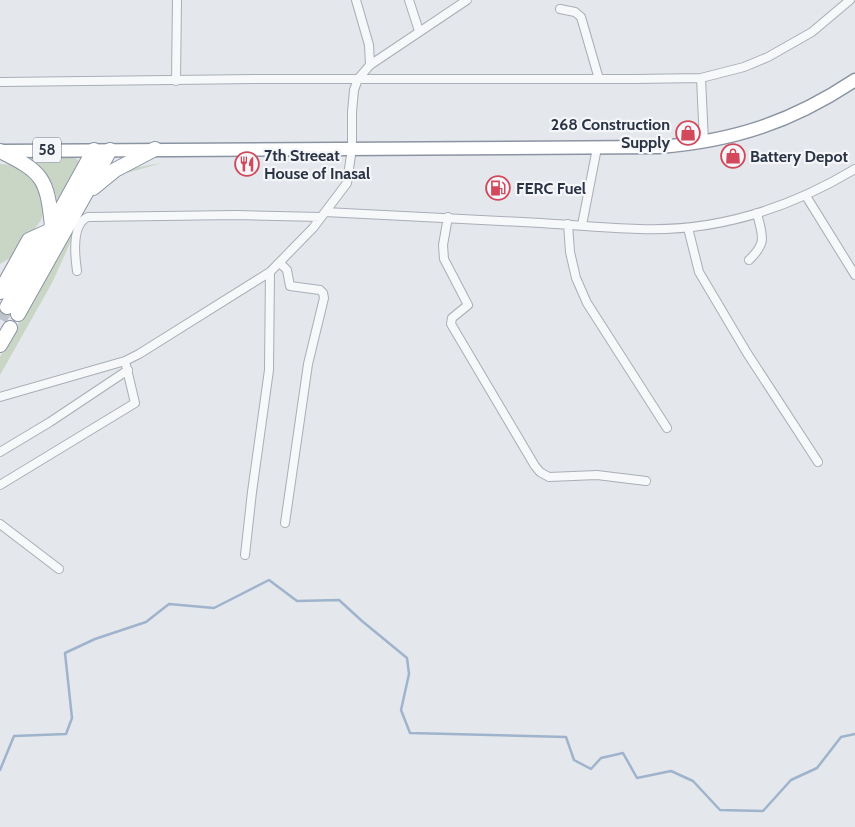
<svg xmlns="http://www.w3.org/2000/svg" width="855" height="827" font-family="Cabin,sans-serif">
	<rect width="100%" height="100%" fill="#e4e7ec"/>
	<!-- green -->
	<path fill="#c9d6c5" d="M73,157L78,160L79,165L57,200C54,183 45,168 30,160V158Z
		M162,163L123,174L90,199L52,283L0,375V357L89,198C115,173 127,168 162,163Z
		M0,164L16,165L35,177L45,208L41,220L29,237L10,258L0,264Z"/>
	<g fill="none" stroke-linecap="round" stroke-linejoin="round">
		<!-- stream -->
		<path stroke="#9fb4cc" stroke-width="2.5" d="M0,770L14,736L66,734L72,718L65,653L95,639L146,622L169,604L214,608L269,580L297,601L339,600L362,621L407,658L409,674L401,710L410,733L566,737L574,760L591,769L601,758L623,753L637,778L671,771L693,781L720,810L763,811L791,780L817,768L841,737L855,734"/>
		<!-- motorway-tunnel -->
		<path stroke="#bfc3cb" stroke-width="14" stroke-dasharray="14 7" stroke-linecap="butt" d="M0,319L7,307"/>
		<!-- minor casing -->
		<g stroke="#a9aeb7" stroke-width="10">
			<path id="minor" d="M356,0L369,45L370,65
				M409,0L419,31
				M560,9L575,12L581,17L599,79
				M701,78L704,142
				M176,81L177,0
				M0,82L260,79H635L701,78L744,67L768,57L812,32L850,0
				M806,196L855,275
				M325,212C397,215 469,220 541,223C574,225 606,228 639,229C716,232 790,208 855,169
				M448,217L443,245L444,259L468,305L452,318L451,324L535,466L540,472L549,477L597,475L646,481
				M568,224L570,252L576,278L587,303L667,428
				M582,225L597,148
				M688,228L699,272L747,353L818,462
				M749,260C768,242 762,236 757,213
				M280,263L287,270L290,286L320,290L323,293L324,298L308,364L285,523
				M77,271C75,257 71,224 88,217L236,215L321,217
				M0,397L125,361L139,354L270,272L313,228L347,183L352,148V112L354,90L358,79L370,65L467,0
				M0,452L50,422L128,370
				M0,485L135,403L125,361
				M0,524L59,569
				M245,555L252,492L269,370L270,272"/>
		</g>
		<!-- trunk casing -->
		<g stroke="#8b94a3" stroke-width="15">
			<path id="trunk" d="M0,151L659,147C734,141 792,122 855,80"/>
		</g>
		<!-- motorway casing -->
		<g stroke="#8b94a3" stroke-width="16">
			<path id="motorway" d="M0,151C43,172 47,178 52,226
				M93,188L115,170L155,149
				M0,292L29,240L49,231
				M7,307L94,150
				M18,314L110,150
				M0,345L10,328"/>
		</g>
		<!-- minor -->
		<use href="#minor" stroke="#f7f8fa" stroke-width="8"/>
		<!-- trunk -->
		<use href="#trunk" stroke="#fff" stroke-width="12"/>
		<!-- motorway -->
		<use href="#motorway" stroke="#fff" stroke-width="14"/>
	</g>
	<!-- icons -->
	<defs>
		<g id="shop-ring" transform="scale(1.25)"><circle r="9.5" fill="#f4f6f9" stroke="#d1495b" stroke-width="1.5"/><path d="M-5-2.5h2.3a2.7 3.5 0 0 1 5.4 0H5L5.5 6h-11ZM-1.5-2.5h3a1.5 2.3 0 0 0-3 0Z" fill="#d1495b"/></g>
		<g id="restaurant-ring" transform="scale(1.25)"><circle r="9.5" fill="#f4f6f9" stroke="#d1495b" stroke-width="1.5"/><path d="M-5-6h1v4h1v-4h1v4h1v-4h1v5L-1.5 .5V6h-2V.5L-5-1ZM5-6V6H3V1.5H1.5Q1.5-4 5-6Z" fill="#d1495b"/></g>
		<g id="fuel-ring" transform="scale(1.25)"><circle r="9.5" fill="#f4f6f9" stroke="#d1495b" stroke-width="1.5"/><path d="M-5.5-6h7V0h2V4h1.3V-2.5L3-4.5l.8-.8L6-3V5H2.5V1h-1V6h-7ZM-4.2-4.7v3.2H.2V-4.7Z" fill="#d1495b"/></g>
	</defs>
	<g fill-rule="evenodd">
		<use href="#shop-ring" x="688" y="133"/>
		<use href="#shop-ring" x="733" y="156"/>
		<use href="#restaurant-ring" x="247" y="164"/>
		<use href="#fuel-ring" x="498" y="188"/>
	</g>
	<g text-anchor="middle" stroke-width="4.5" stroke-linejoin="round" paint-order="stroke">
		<!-- shield labels -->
		<rect fill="#f4f6f9" stroke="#676e7b" stroke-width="1" x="33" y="137.5" width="28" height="25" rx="4"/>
		<g font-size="15" font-weight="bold" fill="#2b3445">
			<text x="47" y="155">58</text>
		</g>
		<!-- poi labels -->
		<g font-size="16" font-weight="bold" fill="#2b3445" stroke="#f4f6f9" text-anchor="start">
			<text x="670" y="130" text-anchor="end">268 Construction<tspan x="670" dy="18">Supply</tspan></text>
			<text x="264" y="161">7th Streeat<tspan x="264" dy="18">House of Inasal</tspan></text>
			<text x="750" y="162">Battery Depot</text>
			<text x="516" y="194">FERC Fuel</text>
		</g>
	</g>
</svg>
